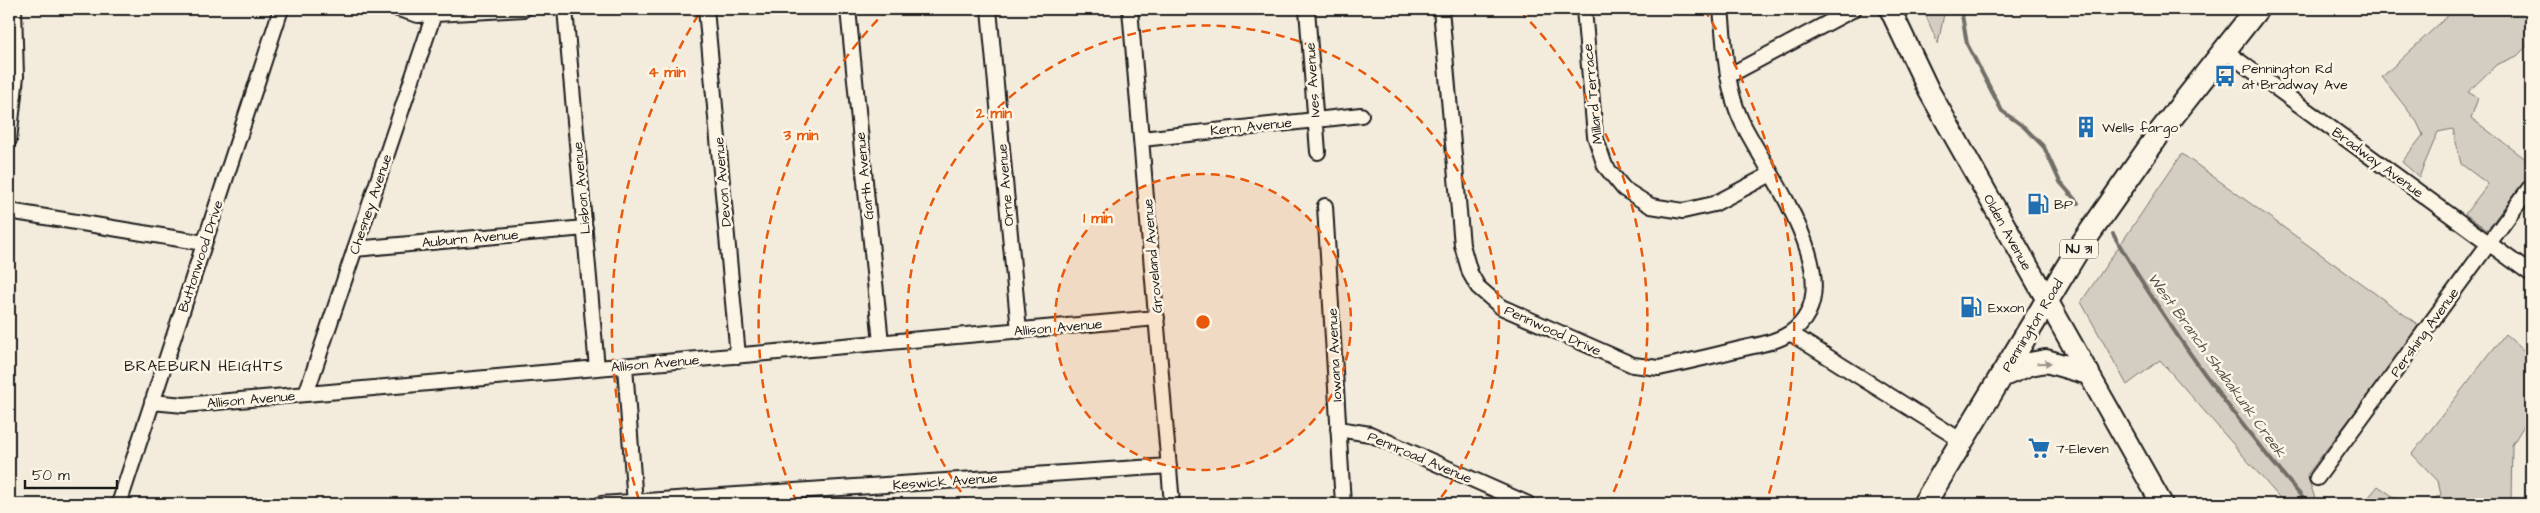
<svg xmlns="http://www.w3.org/2000/svg" width="2540" height="513" font-family="'Architects Daughter',sans-serif">
	<rect width="100%" height="100%" fill="#f3ecdd"/>
	<filter id="ink" filterUnits="userSpaceOnUse"><feTurbulence type="fractalNoise" baseFrequency=".02" numOctaves="2"/><feDisplacementMap in="SourceGraphic" scale="10" xChannelSelector="R" yChannelSelector="G"/><feConvolveMatrix kernelMatrix="1 2 1 2 8 2 1 2 1" color-interpolation-filters="sRGB"/></filter>
	<g filter="url(#ink)">
		<!-- green -->
		<path fill="#d3cec1" stroke="#78756e" d="M1923,9H1945L1938,44Z
			M2455,9H2531V42L2517,56L2496,65L2468,92L2478,98L2471,118L2531,163V172L2487,230L2465,214L2488,184L2461,164L2453,129L2438,132L2419,177L2402,162L2423,135L2417,122L2382,77Z
			M2182,154L2420,326L2307,475L2317,504H2285L2160,360L2127,385L2081,302Z
			M2505,334L2529,355L2531,354V414L2512,445L2511,504H2423L2441,495L2438,481L2412,454Z
			M2378,486L2404,504H2363Z"/>
		<g fill="none" stroke-linecap="round" stroke-linejoin="round">
			<!-- stream -->
			<path stroke="#716e68" stroke-width="4" d="M1961,9L1967,44L2002,111L2024,127L2044,147L2060,182L2078,203
				M2113,234C2168,328 2237,422 2308,504"/>
			<!-- street casing -->
			<g stroke="#1c1c1c" stroke-width="18">
				<path id="street" d="M398,9L418,15L524,9
					M565,9L597,368
					M706,9L738,356
					M848,9L881,343
					M989,9L1019,331
					M1130,9L1172,504
					M1307,9L1318,152
					M1441,9L1462,245L1470,273L1478,287L1501,307L1633,365L1659,368C1686,362 1713,356 1740,349C1756,345 1775,343 1790,333C1857,287 1764,169 1741,120C1725,85 1725,46 1721,9
					M1584,9L1595,136L1605,166L1624,189L1651,206L1683,211L1714,204L1771,174
					M2224,50L2531,274
					M1728,76L1854,9
					M1142,139L1361,115
					M9,140L16,76L14,9
					M1325,206L1343,504
					M9,211L204,243
					M355,249L585,228
					M1790,333L1962,441
					M625,366L635,504
					M306,394L434,14
					M152,402L184,405L1157,318
					M1338,429L1370,434L1528,504
					M2317,478L2531,186
					M119,504L281,9
					M601,504L1169,466"/>
			</g>
			<!-- secondary casing -->
			<g stroke="#1c1c1c" stroke-width="24">
				<path id="secondary" d="M1890,9L1929,91L2162,504"/>
			</g>
			<!-- primary casing -->
			<g stroke="#1c1c1c" stroke-width="26">
				<path id="primary" d="M2001,376L2030,364L2046,361L2088,373
					M1924,504L2077,251L2161,131L2257,9"/>
			</g>
			<!-- street -->
			<use href="#street" stroke="#fcf5e5" stroke-width="14"/>
			<!-- secondary -->
			<use href="#secondary" stroke="#fcf5e5" stroke-width="20"/>
			<!-- primary -->
			<use href="#primary" stroke="#fcf5e5" stroke-width="22"/>
		</g>
		<!-- one-way arrows -->
		<defs><path id="oneway-solid" d="M-6-.8H1V-3.2L6.5 0L1 3.2V.8H-6Z" transform="scale(1.25)"/></defs>
		<use fill="#97938b" href="#oneway-solid" transform="translate(2044 363) rotate(-1)"/>
	</g>
	<!-- distance rings -->
	<circle cx="1203" cy="322" r="148" fill="#e8590c" fill-opacity=".12"/>
	<g fill="none" stroke="#e8590c" stroke-width="2.5" stroke-dasharray="9 6">
		<circle cx="1203" cy="322" r="148"/>
		<path d="M970 504A296 296 0 1 1 1436 504"/>
		<path d="M797 503A444 444 0 0 1 886 11M1520 11A444 444 0 0 1 1609 503"/>
		<path d="M639 500A591 591 0 0 1 702 9M1704 9A591 591 0 0 1 1767 500"/>
	</g>
	<!-- icons -->
	<defs>
		<g id="bus-bare" transform="scale(1.725)"><path d="M-5-6H5V4H4V6H2V4H-2V6H-4V4H-5ZM-3.5-4V0h7V-4ZM-3.5 1.2v1.5H-2V1.2ZM2 1.2v1.5H3.5V1.2Z" fill="#1f6fb2" stroke="#fcf5e5" stroke-width="2.5" paint-order="stroke"/></g>
		<g id="building-bare" transform="scale(1.725)"><path d="M-4-6H4V6H1V3H-1V6H-4ZM-2.5-4.3h1.7v1.8h-1.7ZM.8-4.3h1.7v1.8H.8ZM-2.5-1h1.7V.8h-1.7ZM.8-1h1.7V.8H.8Z" fill="#1f6fb2" stroke="#fcf5e5" stroke-width="2.5" paint-order="stroke"/></g>
		<g id="fuel-bare" transform="scale(1.725)"><path d="M-5.5-6h7V0h2V4h1.3V-2.5L3-4.5l.8-.8L6-3V5H2.5V1h-1V6h-7ZM-4.2-4.7v3.2H.2V-4.7Z" fill="#1f6fb2" stroke="#fcf5e5" stroke-width="2.5" paint-order="stroke"/></g>
		<g id="supermarket-bare" transform="scale(1.725)"><path d="M-6-5.5h2.5l.6 2H6L4.5 2H-2.5L-4.4-4H-6ZM-1.5 3.2a1.3 1.3 0 1 0 .1 0ZM3 3.2a1.3 1.3 0 1 0 .1 0Z" fill="#1f6fb2" stroke="#fcf5e5" stroke-width="2.5" paint-order="stroke"/></g>
	</defs>
	<g fill-rule="evenodd">
		<use href="#bus-bare" x="2225" y="76"/>
		<use href="#building-bare" x="2086" y="127"/>
		<use href="#fuel-bare" x="2038" y="204"/>
		<use href="#fuel-bare" x="1971" y="307"/>
		<use href="#supermarket-bare" x="2039" y="448"/>
	</g>
	<g text-anchor="middle" stroke-width="5" stroke-linejoin="round" paint-order="stroke">
		<!-- shield labels -->
		<rect fill="#fcf5e5" stroke="#5f5d58" stroke-width="1" x="2060" y="239.5" width="38" height="19" rx="4"/>
		<g font-size="12" font-weight="bold" fill="#1c1c1c">
			<text x="2079" y="253">NJ 31</text>
		</g>
		<!-- poi labels -->
		<g font-size="14" fill="#1c1c1c" stroke="#fcf5e5" text-anchor="start">
			<text x="2242" y="73">Pennington Rd<tspan x="2242" dy="16">at Bradway Ave</tspan></text>
			<text x="2102" y="132">Wells fargo</text>
			<text x="2054" y="209">BP</text>
			<text x="1988" y="312">Exxon</text>
			<text x="2056" y="453">7-Eleven</text>
		</g>
		<!-- street labels -->
		<g font-size="14" fill="#1c1c1c" stroke="#fcf5e5">
			<text transform="translate(1312 80) rotate(-94)" y="5">Ives Avenue</text>
			<text transform="translate(1592 94) rotate(-96)" y="5">Millard Terrace</text>
			<text transform="translate(1251 126) rotate(-6)" y="5">Kern Avenue</text>
			<text transform="translate(2378 162) rotate(36)" y="5">Bradway Avenue</text>
			<text transform="translate(864 176) rotate(-96)" y="5">Garth Avenue</text>
			<text transform="translate(722 182) rotate(-95)" y="5">Devon Avenue</text>
			<text transform="translate(1005 185) rotate(-95)" y="5">Orne Avenue</text>
			<text transform="translate(581 188) rotate(-95)" y="5">Lisbon Avenue</text>
			<text transform="translate(370 204) rotate(-71)" y="5">Chesney Avenue</text>
			<text transform="translate(2008 232) rotate(61)" y="5">Olden Avenue</text>
			<text transform="translate(470 238) rotate(-5)" y="5">Auburn Avenue</text>
			<text transform="translate(200 256) rotate(-72)" y="5">Buttonwood Drive</text>
			<text transform="translate(1152 256) rotate(-95)" y="5">Groveland Avenue</text>
			<text transform="translate(2032 325) rotate(-59)" y="5">Pennington Road</text>
			<text transform="translate(1058 327) rotate(-5)" y="5">Allison Avenue</text>
			<text transform="translate(1553 330) rotate(24)" y="5">Pennwood Drive</text>
			<text transform="translate(2424 332) rotate(-54)" y="5">Pershing Avenue</text>
			<text transform="translate(1334 355) rotate(-93)" y="5">Iowana Avenue</text>
			<text transform="translate(655 363) rotate(-5)" y="5">Allison Avenue</text>
			<text transform="translate(251 399) rotate(-5)" y="5">Allison Avenue</text>
			<text transform="translate(1420 457) rotate(23)" y="5">Pennroad Avenue</text>
			<text transform="translate(945 481) rotate(-4)" y="5">Keswick Avenue</text>
		</g>
		<!-- water labels -->
		<g font-size="15" font-style="italic" fill="#55534f" stroke="#fcf5e5">
			<text transform="translate(2217 365) rotate(54)" y="5">West Branch Shabakunk Creek</text>
		</g>
		<!-- neighbourhood labels -->
		<g font-size="15" letter-spacing="1" fill="#1c1c1c" stroke="#fcf5e5">
			<text x="204" y="371">BRAEBURN HEIGHTS</text>
		</g>
	</g>
	<circle cx="1203" cy="322" r="8" fill="#e8590c" stroke="#fcf5e5" stroke-width="2.5"/>
	<g font-size="15" text-anchor="middle" font-weight="bold" fill="#e8590c" stroke="#fcf5e5" stroke-width="5" stroke-linejoin="round" paint-order="stroke">
		<text x="667" y="77">4 min</text>
		<text x="994" y="118">2 min</text>
		<text x="801" y="140">3 min</text>
		<text x="1098" y="223">1 min</text>
	</g>
	<!-- margin -->
	<rect width="2540" height="513" fill="none" stroke="#fcf5e5" stroke-width="30"/>
	<rect x="15" y="15" width="2510" height="483" fill="none" stroke="#1c1c1c" stroke-width="2" filter="url(#ink)"/>
	<!-- scale -->
	<path d="M25 480v8h92v-8" fill="none" stroke="#1c1c1c" stroke-width="2.5"/>
	<text x="32" y="480" font-size="15" fill="#1c1c1c" stroke="#fcf5e5" stroke-width="4" paint-order="stroke">50 m</text>
</svg>
